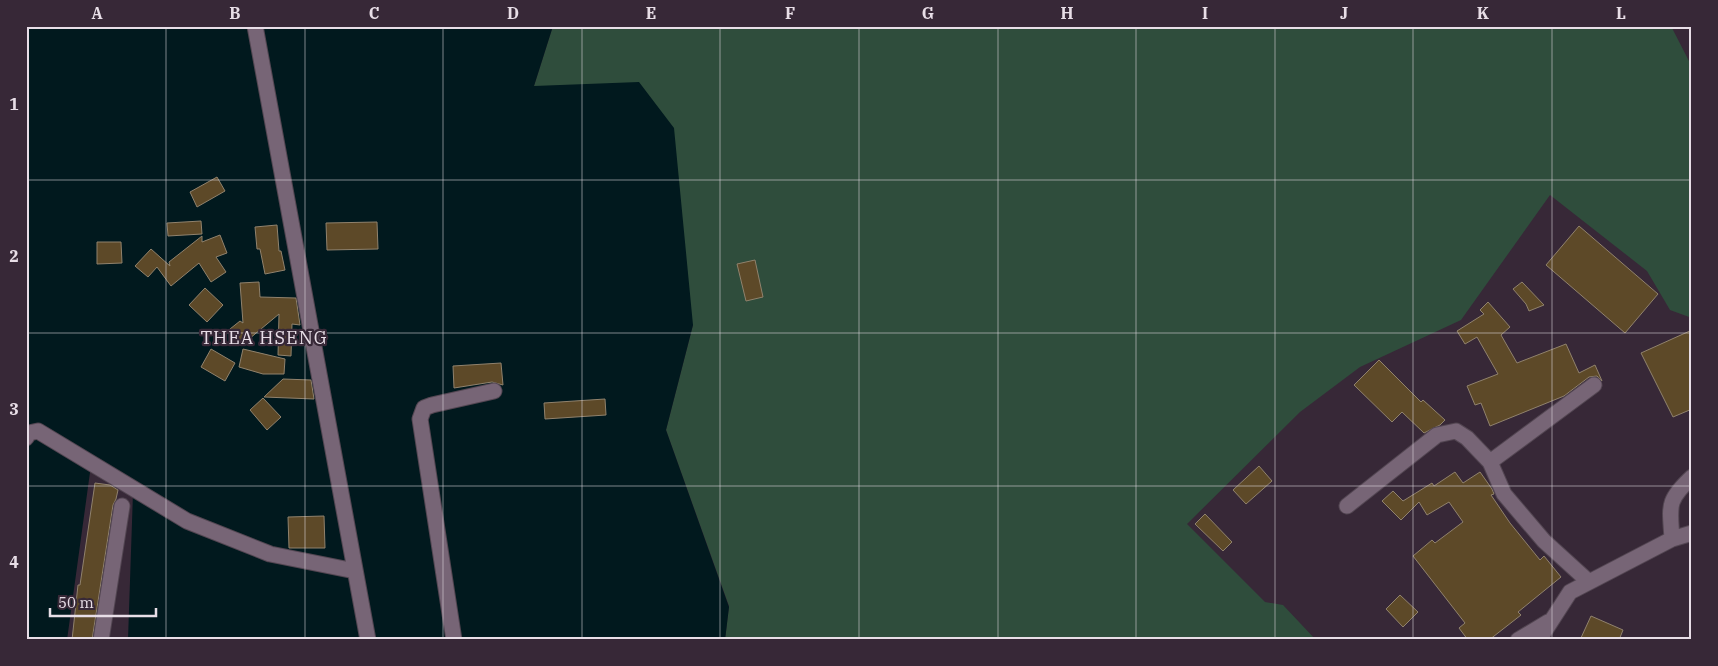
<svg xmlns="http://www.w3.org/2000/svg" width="1718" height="666" font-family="'IBM Plex Serif',serif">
	<rect width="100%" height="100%" fill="#372837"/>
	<!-- green -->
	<path fill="#2f4d3c" d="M553,26H1671L1692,67V318L1670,310L1647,271L1550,195L1461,320L1360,367L1300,412L1187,524L1265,602L1283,605L1316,640H725L729,606L666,430L693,325L534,86Z"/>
	<!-- water -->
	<path fill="#01191e" d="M26,26H553L534,86L639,82L674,128L693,325L666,430L729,607L725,640H128L133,493L91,465L67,640H26Z"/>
	<!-- building -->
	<path fill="#5d4928" stroke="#90826d" d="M217,177L225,191L197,207L190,192Z
		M201,221L202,234L168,236L167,223Z
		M377,222L378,249L327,250L326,223Z
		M277,225L279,251H281L285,270L265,274L260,249H257L255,227Z
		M1579,226L1658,294L1625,333L1546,265Z
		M220,235L227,253L216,257L226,272L211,282L199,263L171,286L157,267L148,277L135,266L151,249L170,266L169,262L202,236V242Z
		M97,242H121L122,263L97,264Z
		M755,260L763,297L746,301L737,264Z
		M259,282L260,297L296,298L300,325L292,324L291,356L278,355L279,314L243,344L230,329L240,321L243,323L240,283Z
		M1522,282L1544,305L1529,311L1526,304L1513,289Z
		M205,288L223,305L207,322L189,305Z
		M1488,302L1510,327L1501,335L1517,363L1566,344L1579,373L1595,365L1602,381L1597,376L1589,377L1564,396L1490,426L1481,403L1475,405L1467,386L1498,374L1477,337L1465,344L1457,331L1484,314L1480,310Z
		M1692,330V409L1673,417L1641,353Z
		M211,349L235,363L225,381L201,367Z
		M243,349L285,359L284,374H263L239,367Z
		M1379,360L1421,402L1423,400L1445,420L1440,425L1424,433L1402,412L1392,422L1354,385Z
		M501,363L503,385L492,382L454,388L453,366Z
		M283,379L311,380L314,399L264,397Z
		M263,398L281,417L267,430L250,410Z
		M605,399L606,415L545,419L544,403Z
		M1259,466L1272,481L1246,504L1233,490Z
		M1455,472L1463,483L1480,472L1492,489L1494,494L1491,495L1510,523L1540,560L1544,556L1561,577L1518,612L1521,615L1489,640H1468L1459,628L1465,623L1413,556L1432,540L1435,543L1463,522L1449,502L1427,515L1419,502L1401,520L1382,501L1393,491L1403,501L1432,483L1434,486Z
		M95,483L110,485L118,490L116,499L113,505L92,640H72L78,585H80Z
		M1205,514L1232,542L1223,551L1195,524Z
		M324,516L325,548H289L288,517Z
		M1400,595L1418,612L1403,627L1386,609Z
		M1591,616L1623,630L1619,640H1580Z"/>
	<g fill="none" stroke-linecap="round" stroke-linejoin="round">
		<!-- minor casing -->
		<g stroke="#534652" stroke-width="17">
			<path id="minor" d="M255,26L368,640
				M26,438L29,433L38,431L187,521L270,554L355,571
				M1490,462L1594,385
				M1347,506L1437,435L1456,431L1467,438L1490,462L1504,494L1544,541L1588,581
				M1672,539C1670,506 1666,501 1692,477
				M101,640L122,506
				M454,640L420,419L424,408L432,405L494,391
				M1518,640L1548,622
				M1539,640L1570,592L1672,539L1692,533"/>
		</g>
		<!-- minor -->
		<use href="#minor" stroke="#776576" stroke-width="15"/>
	</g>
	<!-- grid -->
	<path fill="none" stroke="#e8dee7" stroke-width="1" stroke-opacity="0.55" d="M166,26V640M305,26V640M443,26V640M582,26V640M720,26V640M859,26V640M998,26V640M1136,26V640M1275,26V640M1413,26V640M1552,26V640M26,180H1692M26,333H1692M26,486H1692"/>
	<g text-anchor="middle" stroke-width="4.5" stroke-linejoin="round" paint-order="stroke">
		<!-- quarter labels -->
		<g font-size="18" letter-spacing="1" fill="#e8dee7" stroke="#372837">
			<text x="264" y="344">THEA HSENG</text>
		</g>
	</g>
	<!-- border -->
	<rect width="1718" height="666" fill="none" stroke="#372837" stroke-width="55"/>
	<!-- scale -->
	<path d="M50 608v8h106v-8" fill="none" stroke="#e8dee7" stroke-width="2.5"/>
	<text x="58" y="608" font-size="15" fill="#e8dee7" stroke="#372837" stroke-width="4" paint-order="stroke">50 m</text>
	<rect x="28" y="28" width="1662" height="610" fill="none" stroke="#e8dee7" stroke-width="2"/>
	<g font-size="16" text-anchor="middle" font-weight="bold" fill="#e8dee7">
		<text x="97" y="19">A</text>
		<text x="235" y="19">B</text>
		<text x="374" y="19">C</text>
		<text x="513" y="19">D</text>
		<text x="651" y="19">E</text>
		<text x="790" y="19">F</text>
		<text x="928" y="19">G</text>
		<text x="1067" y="19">H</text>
		<text x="1205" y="19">I</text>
		<text x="1344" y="19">J</text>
		<text x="1483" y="19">K</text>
		<text x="1621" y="19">L</text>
		<text x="14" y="110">1</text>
		<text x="14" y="262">2</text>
		<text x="14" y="415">3</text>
		<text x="14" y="568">4</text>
	</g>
</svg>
